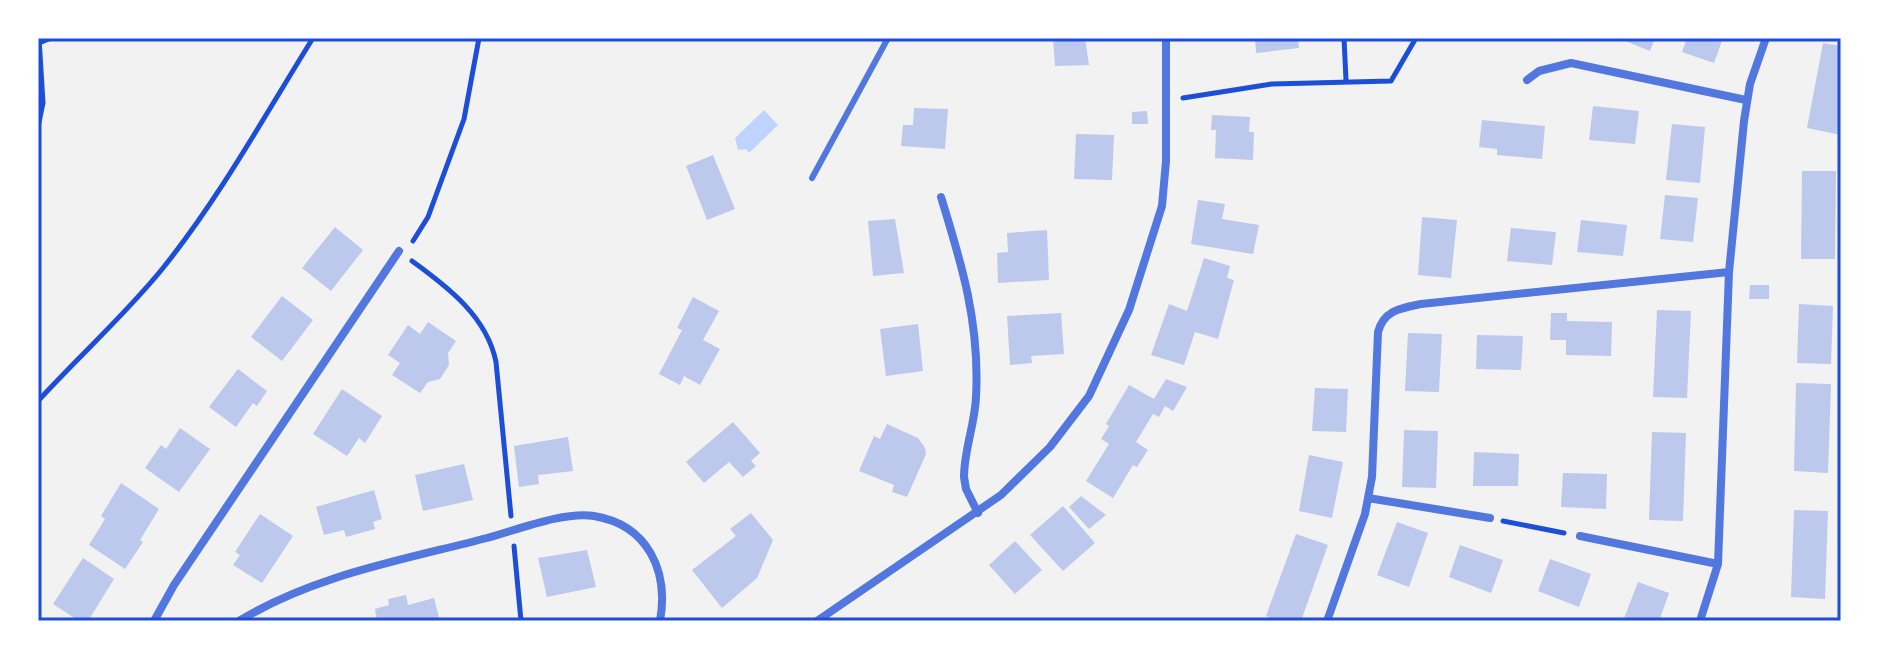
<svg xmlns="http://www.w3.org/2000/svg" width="1879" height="659" font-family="'PT Sans',sans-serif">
	<rect width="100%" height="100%" fill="#f2f2f2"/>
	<!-- water -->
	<path fill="#bfd3fe" d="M764,110L778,125L749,153L746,149L738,150L735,138Z"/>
	<!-- building -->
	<path fill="#bdc9ec" d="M1053,38H1085L1089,65L1055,66Z
		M1255,38H1298L1299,48L1256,53Z
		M1618,38H1655L1650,51Z
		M1687,38H1723L1714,63L1682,52Z
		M1823,43L1841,46V135L1807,128Z
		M1593,106L1639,111L1635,144L1589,140Z
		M914,108L948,109L945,149L901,146L903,125H913Z
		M1147,111L1148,124H1132V112Z
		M1212,115L1250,117L1249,132H1254L1253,160L1215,158L1216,130H1211Z
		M1482,120L1545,126L1542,159L1497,155V149L1479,147Z
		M1672,124L1705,127L1700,183L1666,180Z
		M1076,134L1114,135L1112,180L1074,179Z
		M713,155L735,209L707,220L686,166Z
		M1802,171H1836L1835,259H1801Z
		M1665,195L1698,198L1693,242L1660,239Z
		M1198,200L1225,204L1222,219L1259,225L1253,254L1191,244Z
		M1422,217L1457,220L1451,278L1418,275Z
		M895,219L904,273L873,276L868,221Z
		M1581,220L1627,225L1623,256L1577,252Z
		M335,227L363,250L331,291L302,268Z
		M1511,228L1556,232L1552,265L1507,261Z
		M1047,230L1049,280L998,283L997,253L1008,252L1007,233Z
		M1204,258L1230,266L1227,278L1234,280L1218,339L1195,332L1184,365L1151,355L1169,304L1187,311Z
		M1750,285H1769V299H1749Z
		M282,296L313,320L282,361L251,337Z
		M693,297L719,311L703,340L720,349L700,385L684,376L680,385L659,374L682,330L677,328Z
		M1799,304L1833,306L1831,364L1797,363Z
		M1657,310L1691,311L1687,398L1653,397Z
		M1061,313L1064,354L1031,356L1032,363L1010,365L1007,316Z
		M1551,313H1567V321L1612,322L1611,356L1566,355V340H1550Z
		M428,322L456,341L448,353L449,365L440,379L428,382L420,393L392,375L400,363L388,355L408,325L420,334Z
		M918,324L923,371L886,376L880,329Z
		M1408,333L1442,334L1439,392L1405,391Z
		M1477,335L1523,336L1521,370L1476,369Z
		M238,369L267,391L257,406L253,403L236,427L209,407Z
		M1166,379L1187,387L1173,411L1165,406L1159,417L1153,414L1136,442L1148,450L1137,467L1133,465L1113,498L1086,481L1109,444L1101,439L1109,426L1106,424L1129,385L1154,399Z
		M1796,383L1831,384L1828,473L1794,471Z
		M1315,388L1348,389L1346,432L1312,431Z
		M342,389L382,416L365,443L359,438L347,456L313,434Z
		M733,422L760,453L751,461L756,466L743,477L729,462L704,483L686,462Z
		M887,424L918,438L925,448L926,454L907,497L892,492L894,485L859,471L874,436L880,439Z
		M180,428L210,449L179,492L145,468L161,445L166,449Z
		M1404,430L1438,431L1436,488L1402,487Z
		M1652,432L1686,433L1683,521L1649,520Z
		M568,437L573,471L538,475L539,484L519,487L514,446Z
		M1474,452L1519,454L1518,486H1473Z
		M1309,455L1343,462L1332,518L1299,511Z
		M464,464L473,500L423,511L415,475Z
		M1563,473L1607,474L1606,509L1561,507Z
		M121,483L159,509L140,540L143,542L125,569L89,545L105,519L101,516Z
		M374,490L382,519L373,522L375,529L346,537L344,530L324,535L316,507Z
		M1081,496L1106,515L1089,529L1069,507Z
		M1063,506L1095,543L1063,571L1030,535Z
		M1794,510L1828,511L1825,599L1791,597Z
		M751,513L773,540L757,578L722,608L692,570L736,536L730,529Z
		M260,514L293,536L262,583L233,565L240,555L235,552Z
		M1397,522L1428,533L1409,587L1377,575Z
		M1296,534L1328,545L1301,621H1278L1266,616Z
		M1015,541L1042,570L1015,594L989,565Z
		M1460,545L1503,560L1491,593L1449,577Z
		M587,550L596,587L547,597L538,558Z
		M83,558L114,579L88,621H79L53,604Z
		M1550,559L1591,574L1579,607L1538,591Z
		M1638,582L1669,593L1659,621H1623Z
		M406,595L408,605L434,598L440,621H377L375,609L389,605L388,599Z"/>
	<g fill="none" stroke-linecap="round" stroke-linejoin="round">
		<!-- path -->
		<path stroke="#1d4ed8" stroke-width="5" d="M1344,38L1346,80
			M39,43L51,38
			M1183,98L1272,84L1391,81L1416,38
			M38,127L43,103L39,38
			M413,241L428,217L464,119L479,38
			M412,261C448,287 487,317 496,362L511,516
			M38,401C79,356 125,315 163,268C220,197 265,115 313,38
			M1503,521L1564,533
			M514,546L521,621"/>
		<!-- service -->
		<path stroke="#5277de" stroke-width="6" d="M812,178L888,38"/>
		<!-- minor -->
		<path stroke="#5277de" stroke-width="8" d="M1527,80L1539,71L1571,63L1746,100
			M941,197C962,265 980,324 976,397C975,424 964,450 964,477L966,489L978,513
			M1368,498L1490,518
			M1580,536L1718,564
			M154,621L174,585L399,251
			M239,621C314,575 403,560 487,538C517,530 564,511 594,516C648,525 669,571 660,621
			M817,621L1001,495L1050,447L1089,396L1129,310L1162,206L1166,161V38
			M1327,621L1365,514L1372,477L1378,332C1384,310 1401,308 1421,304L1729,272
			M1700,621L1718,564L1729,272L1744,121L1750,84L1766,38"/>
	</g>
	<!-- border -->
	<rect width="1879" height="659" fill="none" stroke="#ffffff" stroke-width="80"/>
	<rect x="40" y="40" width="1799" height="579" fill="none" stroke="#1d4ed8" stroke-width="3"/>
</svg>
